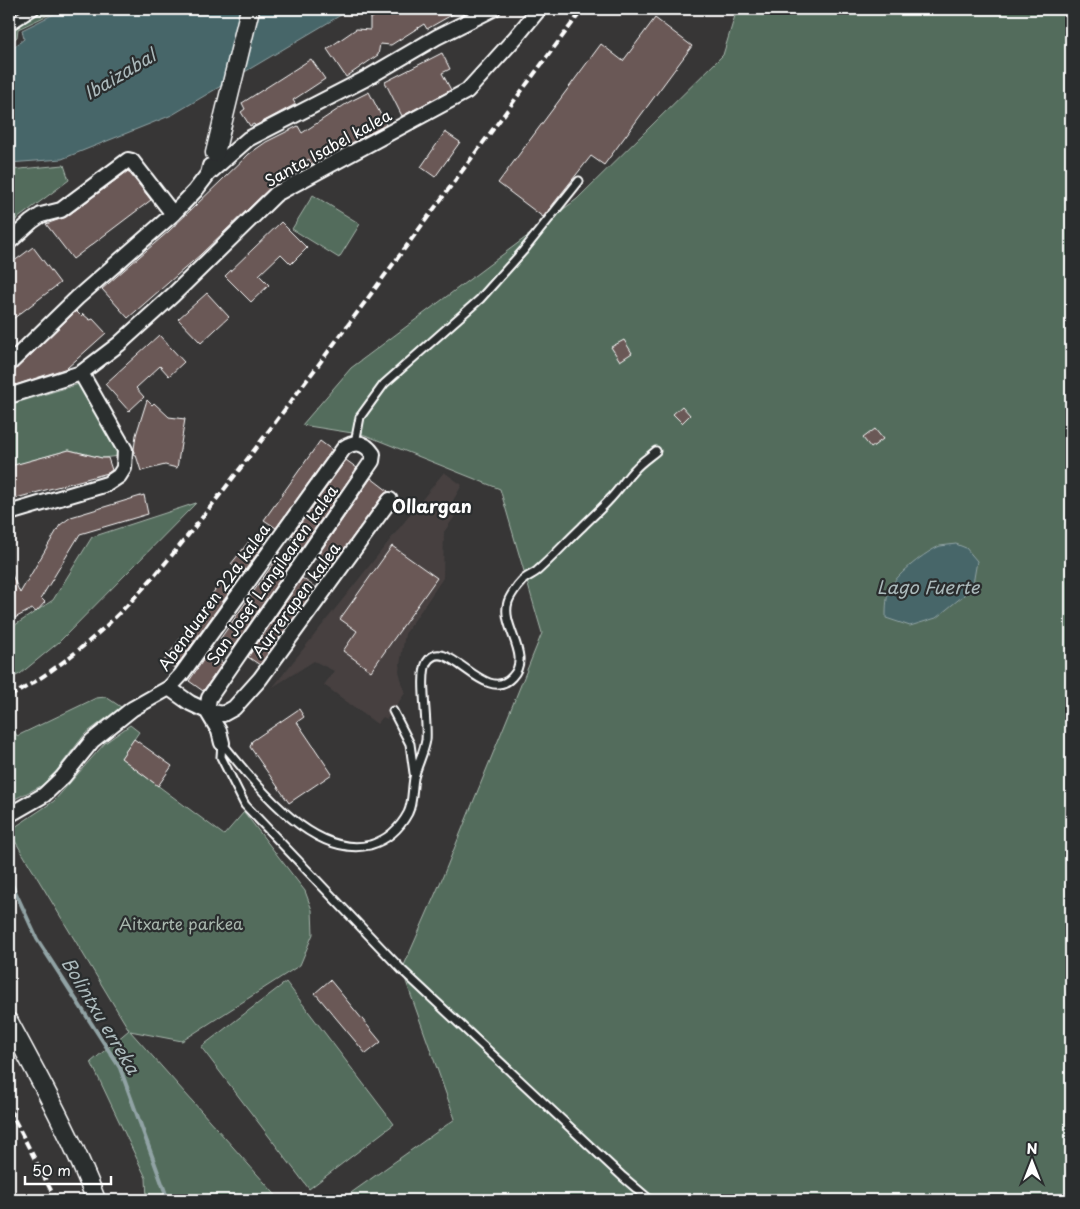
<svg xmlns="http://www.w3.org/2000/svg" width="1080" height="1209" font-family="'Playpen Sans',sans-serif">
	<rect width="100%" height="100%" fill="#373636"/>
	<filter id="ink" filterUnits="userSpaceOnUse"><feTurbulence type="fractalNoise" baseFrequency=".02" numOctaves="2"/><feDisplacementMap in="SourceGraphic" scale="10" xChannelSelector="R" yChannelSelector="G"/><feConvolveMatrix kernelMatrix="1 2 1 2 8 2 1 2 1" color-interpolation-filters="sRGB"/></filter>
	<g filter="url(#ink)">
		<!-- built -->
		<path fill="#464040" d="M444,472L462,485L451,504L460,509L444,532L443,578L405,634L399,671L405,693L387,719L383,717L377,724L324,685L334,671L314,661L273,687Z"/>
		<!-- green -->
		<path fill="#526c5b" stroke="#a8b6ad" d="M9,9H61L18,29L17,37L9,44Z
			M737,9H1071V1200H341L455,1119L402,970L441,881L542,633L500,489L365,435L302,425L351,368L577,199L723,55Z
			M64,165L69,180L9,225V170Z
			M313,195L360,224L339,258L292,229Z
			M79,384L119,456L102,458L69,450L9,467V405Z
			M196,503L59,642L20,674L9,679V629L53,600L92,537Z
			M106,697L121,707L85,734L47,783L9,802V720L17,736L96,698Z
			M130,725L139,732L121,758L224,835L244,812L305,891L312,910L313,934L300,965L182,1041L130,1031L280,1200H147L146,1178L91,1062L129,1030L9,831L54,801L105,743Z
			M286,982L394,1124L309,1189L201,1047Z"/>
		<!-- water -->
		<path fill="#476669" stroke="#91a3a5" d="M64,9H351L172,115L62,159L9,163V51L24,39L22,30Z
			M956,544L966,548L977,561L973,584L963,596L936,618L910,626L886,618C886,608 886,595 891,586C899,573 925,552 940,546C945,545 951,545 956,544Z"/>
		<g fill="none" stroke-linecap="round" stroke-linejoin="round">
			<!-- stream -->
			<path stroke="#91a3a5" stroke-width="4" d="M9,878L37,939L120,1068L168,1200"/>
		</g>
		<!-- building -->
		<path fill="#6a5856" stroke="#fff" d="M388,9H462L427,29L424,24L391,45L380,44L378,55L346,77L327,49L356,29L370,30V19Z
			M655,18L692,46L604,165L591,156L543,217L498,183L601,44L623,61Z
			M442,53L450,69L442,73L451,90L402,116L385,82Z
			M311,59L325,79L293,100L296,105H294L255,126L254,124L250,126L241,112L245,109L242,103Z
			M369,92L386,125L311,164L309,159L291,169L294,175L270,188L200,255L128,318L102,289L169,231L249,154L266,142L298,126L302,133L349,102Z
			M445,132L460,142L435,177L421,167Z
			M128,171L151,200L73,259L46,224L66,217Z
			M281,222L307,248L291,264L281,254L259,275L269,285L251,302L225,276Z
			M33,247L60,283L9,322V265Z
			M207,293L229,317L201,343L178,319Z
			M76,311L81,316L83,314L90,320L93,319L106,333L67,368L9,387V376Z
			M159,335L184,362L169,376L160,366L136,388L144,397L129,411L105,384Z
			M624,340L632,353L620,361L611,347Z
			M147,400L152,405L154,403L169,417L185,419L177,468L165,465L141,471L134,449L136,435Z
			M682,406L690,415L682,423L673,414Z
			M875,429L883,439L871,448L863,438Z
			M320,441L332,450L276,528L264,520Z
			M69,450L102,458H108L112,470L108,473L9,500V468L14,465Z
			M346,460L357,468L302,547L291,540L294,536L292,535Z
			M371,478L388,491L383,495L330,568L316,558Z
			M144,495L148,514L80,534L41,598L45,602L36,612L32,609L9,621V568L20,593L60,525L71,517Z
			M251,539L262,547L243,573L231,564Z
			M392,546L437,578L371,671L343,651L357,631L340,619Z
			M278,557L290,565L232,649L220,639Z
			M302,578L316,588L260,665L248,657Z
			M220,583L231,590L175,668L164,661Z
			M208,653L223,663L203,691L189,681Z
			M299,709L304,717L297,722L332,774L289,803L250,747L252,741Z
			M134,739L172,766L158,786L121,758Z
			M330,980L381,1042L366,1054L315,993Z"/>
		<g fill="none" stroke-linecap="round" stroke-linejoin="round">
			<!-- service casing -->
			<g stroke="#fff" stroke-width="11">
				<path id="service" d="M355,443L360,417L384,384L480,299L523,251L579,181
					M393,711L410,744L414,773
					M222,743C254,782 312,859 370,845C387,840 400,828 408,813C413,803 412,789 414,778C417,765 424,753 426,740C428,722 419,676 427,662C446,632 485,707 512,677C533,655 500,627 508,602C510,596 517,586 521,582C525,577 532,575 537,571C553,557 567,541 582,527C591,518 601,509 610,499C619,490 626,478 635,469C641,462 649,457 656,451
					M222,743L221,757L245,805L402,970L623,1177L650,1200"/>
			</g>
			<!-- pedestrian casing -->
			<g stroke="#fff" stroke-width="14">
				<path id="pedestrian" d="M9,25L34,9"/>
			</g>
			<!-- minor casing -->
			<g stroke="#fff" stroke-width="18">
				<path id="minor" d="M208,174L248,139L365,79L437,37L493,9
					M9,242L31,222L41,215L61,210L128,160L132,161L173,214
					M9,364L77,298L173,214L195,191L208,174L210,166
					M9,396L81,373L119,344L173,295L276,194L467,91L516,37L539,9
					M9,513L107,484L119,476L124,468L125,450L81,373
					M169,688L190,703L207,711L223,714L234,708L260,679L390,500
					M207,711L219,731L222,743
					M9,815L44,795L63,777L92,741L132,709L169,688L181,675L344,448C356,440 365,443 373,454L372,461L209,698L207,711"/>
			</g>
			<!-- tertiary casing -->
			<g stroke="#fff" stroke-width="21">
				<path id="tertiary" d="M215,153L250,9
					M9,1022C40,1080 73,1139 96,1200"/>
			</g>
			<!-- service -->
			<use href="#service" stroke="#2a2d2e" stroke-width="7"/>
			<!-- pedestrian -->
			<use href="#pedestrian" stroke="#2a2d2e" stroke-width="10"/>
			<!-- minor -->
			<use href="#minor" stroke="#2a2d2e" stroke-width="14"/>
			<!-- tertiary -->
			<use href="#tertiary" stroke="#2a2d2e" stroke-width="18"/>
			<!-- rail -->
			<path stroke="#fff" stroke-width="4" stroke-dasharray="8 4" stroke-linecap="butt" d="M9,697C87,654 143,593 197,524C236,475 273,425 310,376C401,254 491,131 583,9
				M9,1109L56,1200"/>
		</g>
	</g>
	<g text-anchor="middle" stroke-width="4.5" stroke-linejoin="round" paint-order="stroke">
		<!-- street labels -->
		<g font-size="16" fill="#fff" stroke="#2a2d2e">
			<text transform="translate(328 148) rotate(-29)" y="6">Santa Isabel kalea</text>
			<text transform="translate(272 575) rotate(-55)" y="6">San Josef Langilearen kalea</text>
			<text transform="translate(214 597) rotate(-54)" y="6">Abenduaren 22a kalea</text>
			<text transform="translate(296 600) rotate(-54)" y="6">Aurrerapen kalea</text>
		</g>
		<!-- park labels -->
		<g font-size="16" fill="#a8b6ad" stroke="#2a2d2e">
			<text x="181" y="930">Aitxarte parkea</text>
		</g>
		<!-- water labels -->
		<g font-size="18" font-style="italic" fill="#acbabc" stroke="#2a2d2e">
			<text transform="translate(120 75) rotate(-31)" y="6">Ibaizabal</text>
			<text x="928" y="594">Lago Fuerte</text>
			<text transform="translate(100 1016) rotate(59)" y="6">Bolintxu erreka</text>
		</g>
		<!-- neighbourhood labels -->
		<g font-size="18" font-weight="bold" fill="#fff" stroke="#2a2d2e">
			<text x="432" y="513">Ollargan</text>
		</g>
	</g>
	<!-- margin -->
	<rect width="1080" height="1209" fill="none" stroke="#2a2d2e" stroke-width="30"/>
	<rect x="15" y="15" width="1050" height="1179" fill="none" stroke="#fff" stroke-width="2" filter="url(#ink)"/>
	<!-- north arrow -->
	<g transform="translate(1032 1162)" stroke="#2a2d2e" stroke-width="4" paint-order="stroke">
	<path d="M0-4L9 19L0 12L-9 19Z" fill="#ffffff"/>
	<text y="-8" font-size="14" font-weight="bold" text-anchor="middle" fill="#ffffff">N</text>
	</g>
	<!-- scale -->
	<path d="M25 1176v8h86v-8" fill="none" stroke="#ffffff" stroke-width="2.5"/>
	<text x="32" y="1176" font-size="15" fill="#ffffff" stroke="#2a2d2e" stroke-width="4" paint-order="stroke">50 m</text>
</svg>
